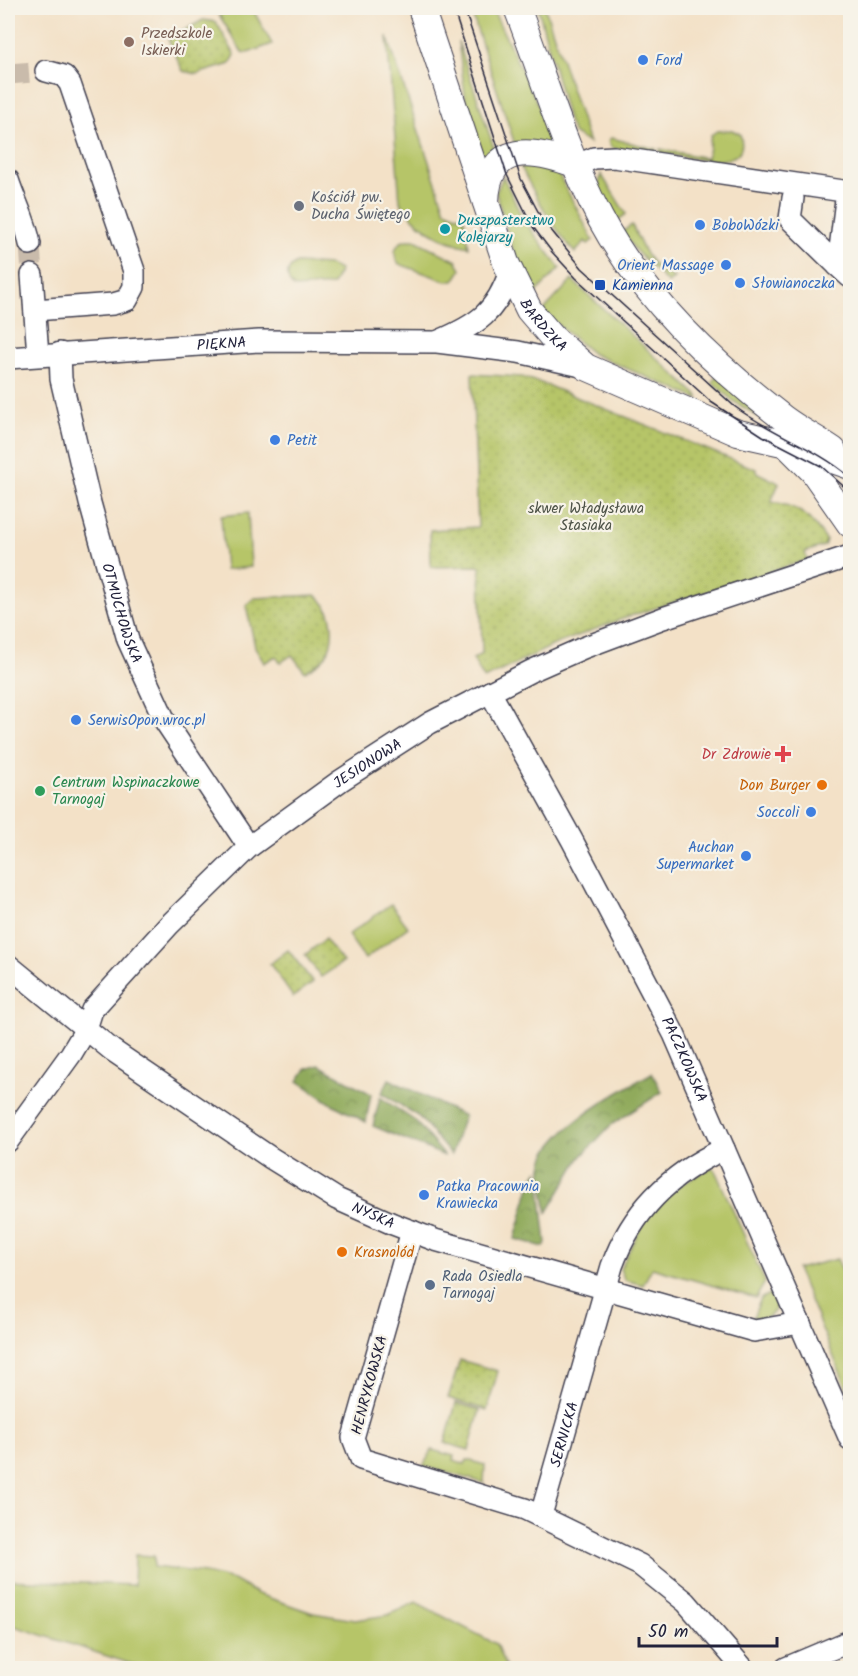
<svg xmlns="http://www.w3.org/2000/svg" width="858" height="1676" font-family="Kalam,sans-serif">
	<defs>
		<pattern id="forest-crowns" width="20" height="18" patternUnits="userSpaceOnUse" patternTransform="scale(1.5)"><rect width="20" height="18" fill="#90aa5c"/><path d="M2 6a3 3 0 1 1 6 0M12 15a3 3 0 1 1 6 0" fill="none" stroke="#758a4d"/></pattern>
		<pattern id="park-dots" width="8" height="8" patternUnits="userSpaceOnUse" patternTransform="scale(1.5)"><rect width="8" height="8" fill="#b6c568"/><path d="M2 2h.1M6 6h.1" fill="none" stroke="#9ca95b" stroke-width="1.8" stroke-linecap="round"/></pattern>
	</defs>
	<rect width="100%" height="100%" fill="#f7f3e8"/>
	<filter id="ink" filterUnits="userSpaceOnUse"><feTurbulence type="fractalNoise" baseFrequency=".0167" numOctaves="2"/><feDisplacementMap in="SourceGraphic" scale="12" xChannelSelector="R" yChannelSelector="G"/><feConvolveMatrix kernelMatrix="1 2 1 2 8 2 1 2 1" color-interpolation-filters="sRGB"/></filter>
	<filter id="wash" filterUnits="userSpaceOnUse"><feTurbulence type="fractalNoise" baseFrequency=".008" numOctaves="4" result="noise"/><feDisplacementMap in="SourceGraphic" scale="24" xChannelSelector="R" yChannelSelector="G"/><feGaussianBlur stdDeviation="1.35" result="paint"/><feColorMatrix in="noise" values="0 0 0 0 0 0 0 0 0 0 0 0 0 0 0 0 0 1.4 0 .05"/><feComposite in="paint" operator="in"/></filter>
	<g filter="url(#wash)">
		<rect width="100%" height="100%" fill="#f3e1c7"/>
		<!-- grass -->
		<path fill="#b6c568" stroke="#6c7452" stroke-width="1.5" d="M220,8H252L272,44L248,53L242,52L216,10Z
			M470,8H492L543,115L552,145H515Z
			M538,8H545L589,143L574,134L569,124Z
			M387,36L445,210L464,218L469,247C443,242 414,225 400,202Z
			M458,41L496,154L483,158L467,111Z
			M732,130L740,134C754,176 680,156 660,153V149L707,158L711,135L717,131Z
			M611,138L656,149L655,154L612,148L608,141Z
			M529,162L549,166L560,177L593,240L588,244L585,241L575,253C552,226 536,198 521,167Z
			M601,174L626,214L616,222L598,188Z
			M503,176L523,219L560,268L532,297L516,260L496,193Z
			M632,225C642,248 650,269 675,278L668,283L635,250L622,232Z
			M406,240H415L457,261L461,270L454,281H446L399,264C392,254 394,244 406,240Z
			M297,263L329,265L340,270L333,285L295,288C285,281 285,268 297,263Z
			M572,280L698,396V399L593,354L542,312Z
			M718,375L777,428L733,401L712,382Z
			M248,513L251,567L225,570L221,516Z
			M391,904L408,927L365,959L348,935Z
			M710,1168H714L765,1282L756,1298L652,1268L643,1285L625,1280L620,1269L646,1217L674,1188Z
			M837,1259L850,1288V1396L797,1269Z
			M775,1292C781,1308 771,1322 753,1318L761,1298Z
			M432,1450L454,1456L453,1460L465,1464L467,1460L485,1465L484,1483L423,1466Z
			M135,1555L154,1556V1567L205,1573L233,1580L258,1594L313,1613L355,1620L388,1615L416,1602L496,1644L506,1668H144L8,1624V1580L134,1585Z"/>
		<!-- forest -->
		<path fill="url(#forest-crowns)" stroke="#59664c" stroke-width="1.5" d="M319,1065L371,1094L366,1122L332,1104L298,1081L306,1069Z
			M652,1073L662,1092L611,1125L580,1158L547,1213C545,1198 540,1181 542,1167C545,1131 624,1089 652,1073Z
			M389,1079L464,1116L451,1155L419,1117L382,1093Z
			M380,1097L415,1121L445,1156L373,1126Z
			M538,1170L546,1243L544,1247L515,1239L532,1179Z"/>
		<!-- park -->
		<path fill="url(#park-dots)" stroke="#6c7452" stroke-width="1.5" d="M203,20L216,22L235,55L230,64L197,74L183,71L168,39Z
			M472,374L522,377L541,383L756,469L758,473L779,483L771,502C799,505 811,518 826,540L824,546L805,552L807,560L630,616L556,644L484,679L473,659L482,654L480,566L431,567L430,530L478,527Z
			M316,595C334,608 337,639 325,657C321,663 311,668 305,672L292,655L280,663L276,656L264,663L255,647L246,605L254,598Z
			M325,939L343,962L321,977L305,955Z
			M288,950L313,982L293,997L270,964Z
			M460,1360L498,1371L487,1410L448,1398Z
			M456,1403L480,1410L469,1450L445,1443Z"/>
	</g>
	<g filter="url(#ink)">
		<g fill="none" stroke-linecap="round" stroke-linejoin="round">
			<!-- minor-tunnel -->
			<path stroke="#c9bbab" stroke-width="21" stroke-dasharray="21 10" stroke-linecap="butt" d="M8,74L46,71
				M30,244L32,275"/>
			<!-- minor casing -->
			<g stroke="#413f50" stroke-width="24">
				<g id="minor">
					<path d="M577,165L594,158L614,157L850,192"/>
					<path d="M8,180C15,202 26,221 30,244"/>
					<path d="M847,191L838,266L850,277"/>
					<path d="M793,198L790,219L838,266"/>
					<path d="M32,275L38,355"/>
					<path d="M35,310L113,304L127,300L134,287V271L70,84L64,76L46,71"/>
					<path d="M439,341C477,325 497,312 510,271"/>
					<path id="s1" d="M60,353L61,379L90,503L128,640L165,721L249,847"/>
					<path id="s2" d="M8,358L259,341L437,342L518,352L586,367"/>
					<path id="s3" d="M490,692L572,840L674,1034L850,1439"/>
					<path id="s4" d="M8,965L112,1050L271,1158L337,1199L393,1224L435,1240L754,1331L800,1323"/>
					<path id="s5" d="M8,1141L71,1054L86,1029L92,1010L169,925L249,847L340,781L430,723L531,671L583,648L663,618L850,556"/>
					<path d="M412,1231L353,1438L361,1459L525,1509L640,1565L686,1602L743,1668"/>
					<path id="s6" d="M541,1515L612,1266C632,1211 671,1173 724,1149"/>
					<path d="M786,1668L850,1641"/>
				</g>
			</g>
			<!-- tertiary casing -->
			<g stroke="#413f50" stroke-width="28">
				<g id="tertiary">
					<path id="s7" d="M421,8L506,263L529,310L553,338L586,367L738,433L787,444L850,466"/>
					<path d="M517,8C544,78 565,151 600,218C642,296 714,365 783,418C799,430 817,439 833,450"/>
					<path d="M486,202C488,140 534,149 577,165"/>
					<path d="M789,447L813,471L850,524"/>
				</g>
			</g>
			<!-- minor -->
			<use href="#minor" stroke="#fff" stroke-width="21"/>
			<!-- tertiary -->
			<use href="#tertiary" stroke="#fff" stroke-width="26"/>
			<!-- tram -->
			<path stroke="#22223b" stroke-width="1.5" d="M453,8L507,175L533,227L552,252L576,278L711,402L763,436L821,466L850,492
				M464,8L521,179L542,219L582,268L734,406C771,434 815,447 850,477"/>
		</g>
	</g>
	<!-- markers -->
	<circle fill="#8d6e63" stroke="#f7f3e8" stroke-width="2" cx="129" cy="42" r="6"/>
	<g fill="#3f7fe0" stroke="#f7f3e8" stroke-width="2">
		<circle cx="643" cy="60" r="6"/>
		<circle cx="700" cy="225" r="6"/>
		<circle cx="726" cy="265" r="6"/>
		<circle cx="740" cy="283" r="6"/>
		<circle cx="275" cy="440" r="6"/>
		<circle cx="76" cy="720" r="6"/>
		<circle cx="811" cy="812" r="6"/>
		<circle cx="746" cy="856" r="6"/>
		<circle cx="424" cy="1195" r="6"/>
	</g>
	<circle fill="#6b7280" stroke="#f7f3e8" stroke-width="2" cx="299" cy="206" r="6"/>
	<circle fill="#0f9aa8" stroke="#f7f3e8" stroke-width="2" cx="445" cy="229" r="6"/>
	<rect fill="#1a4fb4" stroke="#f7f3e8" stroke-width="2" x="594" y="279" width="12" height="12" rx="3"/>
	<path fill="#e0444e" stroke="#f7f3e8" stroke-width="2" d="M780 745h6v6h6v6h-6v6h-6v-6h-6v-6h6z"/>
	<g fill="#e8710a" stroke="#f7f3e8" stroke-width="2">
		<circle cx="822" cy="785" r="6"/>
		<circle cx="342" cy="1252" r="6"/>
	</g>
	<circle fill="#2e9e5b" stroke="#f7f3e8" stroke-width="2" cx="40" cy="791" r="6"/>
	<circle fill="#5c6f8a" stroke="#f7f3e8" stroke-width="2" cx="430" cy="1285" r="6"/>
	<g text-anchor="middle" stroke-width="4.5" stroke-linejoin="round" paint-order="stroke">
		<!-- education labels -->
		<g font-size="15" fill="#785e54" stroke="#f7f3e8" text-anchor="start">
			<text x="141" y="38">Przedszkole<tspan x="141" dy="17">Iskierki</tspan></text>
		</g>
		<!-- shop labels -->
		<g font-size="15" fill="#366cbe" stroke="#f7f3e8" text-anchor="start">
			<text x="655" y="65">Ford</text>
			<text x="712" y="230">BoboWózki</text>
			<text x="714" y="270" text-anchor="end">Orient Massage</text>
			<text x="752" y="288">Słowianoczka</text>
			<text x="287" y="445">Petit</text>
			<text x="88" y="725">SerwisOpon.wroc.pl</text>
			<text x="799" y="817" text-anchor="end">Soccoli</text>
			<text x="734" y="852" text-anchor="end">Auchan<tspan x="734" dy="17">Supermarket</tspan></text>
			<text x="436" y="1191">Patka Pracownia<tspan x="436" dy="17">Krawiecka</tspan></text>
		</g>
		<!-- worship labels -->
		<g font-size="15" fill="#5b616d" stroke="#f7f3e8" text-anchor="start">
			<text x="311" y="202">Kościół pw.<tspan x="311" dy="17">Ducha Świętego</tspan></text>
		</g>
		<!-- culture labels -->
		<g font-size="15" fill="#0d838f" stroke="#f7f3e8" text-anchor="start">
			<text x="457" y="225">Duszpasterstwo<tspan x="457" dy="17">Kolejarzy</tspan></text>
		</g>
		<!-- transit labels -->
		<g font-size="15" fill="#164399" stroke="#f7f3e8" text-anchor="start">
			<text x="612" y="290">Kamienna</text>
		</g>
		<!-- street labels -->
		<g font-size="15" fill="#22223b" stroke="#f7f3e8">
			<text dy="5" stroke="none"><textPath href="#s7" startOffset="342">BARDZKA</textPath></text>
			<text dy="5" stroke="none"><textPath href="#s2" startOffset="214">PIĘKNA</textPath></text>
			<text dy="5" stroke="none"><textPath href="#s1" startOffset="268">OTMUCHOWSKA</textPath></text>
			<text dy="5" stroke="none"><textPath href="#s5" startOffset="528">JESIONOWA</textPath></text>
			<text dy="5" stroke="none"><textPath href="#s3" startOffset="416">PACZKOWSKA</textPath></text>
			<text dy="5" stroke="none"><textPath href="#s4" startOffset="444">NYSKA</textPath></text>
			<text transform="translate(369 1385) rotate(-75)" y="5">HENRYKOWSKA</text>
			<text dy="5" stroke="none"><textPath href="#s6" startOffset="84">SERNICKA</textPath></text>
		</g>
		<!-- park labels -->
		<g font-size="15" fill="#4e5348" stroke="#f7f3e8">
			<text x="586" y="513">skwer Władysława<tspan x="586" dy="17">Stasiaka</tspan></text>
		</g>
		<!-- health labels -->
		<g font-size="15" fill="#be3a42" stroke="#f7f3e8" text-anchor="end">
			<text x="771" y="759">Dr Zdrowie</text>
		</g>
		<!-- leisure labels -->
		<g font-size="15" fill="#27864d" stroke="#f7f3e8" text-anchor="start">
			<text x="52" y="787">Centrum Wspinaczkowe<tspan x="52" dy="17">Tarnogaj</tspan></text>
		</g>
		<!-- food labels -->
		<g font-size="15" fill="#c56008" stroke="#f7f3e8" text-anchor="end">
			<text x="810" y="790">Don Burger</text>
			<text x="354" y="1257" text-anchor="start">Krasnolód</text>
		</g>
		<!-- service labels -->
		<g font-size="15" fill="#4e5e75" stroke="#f7f3e8" text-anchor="start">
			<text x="442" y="1281">Rada Osiedla<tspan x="442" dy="17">Tarnogaj</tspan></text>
		</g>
	</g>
	<!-- margin -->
	<rect width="858" height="1676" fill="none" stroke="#f7f3e8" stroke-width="30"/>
	<!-- scale -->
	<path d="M639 1637v9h138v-9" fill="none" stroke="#22223b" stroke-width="3"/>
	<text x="648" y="1637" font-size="18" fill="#22223b" stroke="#f7f3e8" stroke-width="4.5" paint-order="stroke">50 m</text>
</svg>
